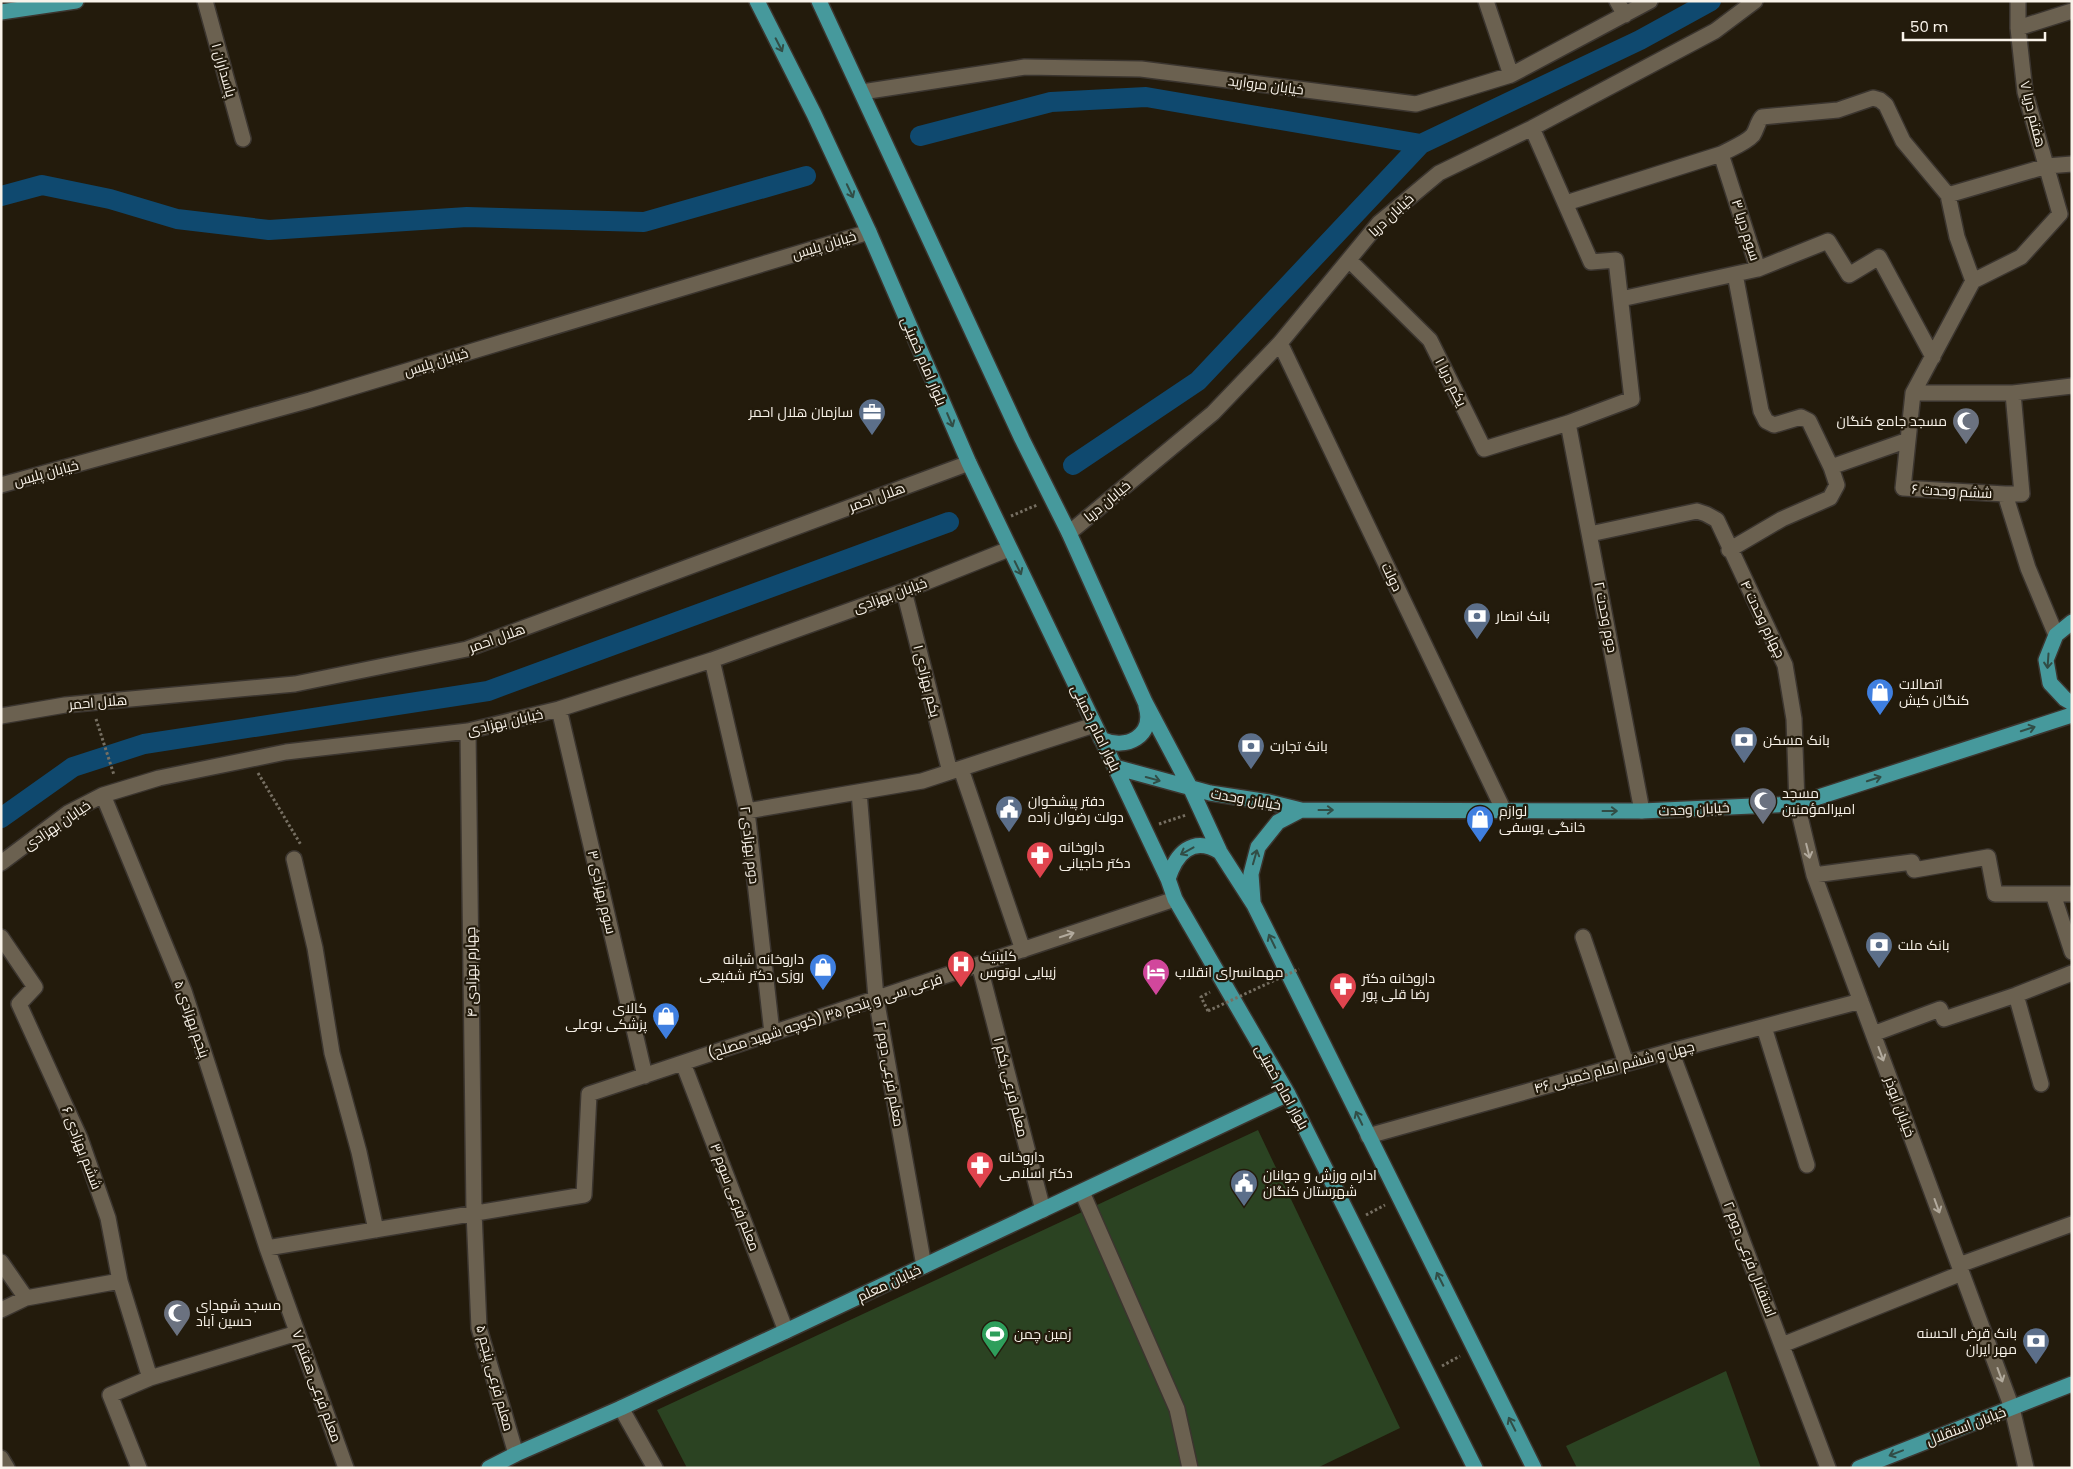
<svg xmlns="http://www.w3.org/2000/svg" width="2073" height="1469" font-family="Poppins,Cairo,sans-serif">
	<rect width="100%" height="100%" fill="#231b0c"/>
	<!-- green -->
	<path fill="#2b4322" d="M1258,1130L1400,1428L1317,1468H687L657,1410Z
		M1726,1371L1761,1468H1577L1566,1446Z"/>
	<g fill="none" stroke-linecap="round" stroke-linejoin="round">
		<!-- canal -->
		<path stroke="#0f496f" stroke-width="20" d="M920,136L1051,102L1146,97L1421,144
			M1,196L42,185L110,199L177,219L269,230L467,217L644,222L806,176
			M1073,465L1198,381L1421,144L1640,40L1711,1
			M1,818L73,767L144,744L488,691L949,522"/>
		<!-- minor casing -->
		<g stroke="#3b352f" stroke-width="18">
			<path id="minor" d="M205,1L243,139
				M1486,1L1511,75
				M1617,1L1625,15
				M2018,1V28L2025,92L2060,214L2021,257L1973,281L1913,393L1903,488L2005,494L2028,568L2056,635
				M2018,28L2072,11
				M862,92L1025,67L1141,69L1416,104L1511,75L1650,1
				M1721,154C1730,149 1746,143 1753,135C1757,129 1757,123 1762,117L1838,110L1873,98L1880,100L1886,105L1903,141L1948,195L1957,237L1973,281
				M1948,195L2047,166L2072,164
				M1566,203L1721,154L1758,269L1828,241L1849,275L1879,257L1933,357
				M1349,260L1430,340L1484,449L1568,423L1632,399L1616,260L1591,262L1532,128
				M1735,274L1761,411L1766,421L1774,425L1801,417L1809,421L1831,467
				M1621,299L1758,269
				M1280,343L1504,811
				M1913,393H2013L2072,386
				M1568,423L1642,811
				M1,485L310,400L869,232
				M2005,494H2022L2013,393
				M1069,533L1213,413L1280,343L1379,223L1439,173L1532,128L1715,31L1755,1
				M1590,534L1697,511L1706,514L1717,520L1785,665L1794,719L1797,804L1814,875L2012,1408L2026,1468
				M1729,550L1782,519L1830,498L1837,485L1831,467L1908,440
				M904,591L950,772
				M712,660L747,811L772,1033
				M559,709L645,1076
				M1,716L65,705L295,684L467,649L969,463
				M468,731L474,1212L479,1328L516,1454
				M961,769L1023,950
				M859,792L876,998L924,1266
				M103,795L184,991L267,1248L346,1468
				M747,811L922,781L1094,725
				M294,859L315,948L332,1053L359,1152L376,1230
				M1,863L68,813L103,795L159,778L286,752L468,731L559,709L712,660L904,591L1009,549
				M1814,875L1912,862L1914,870L1988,857L1995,894H2072
				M2053,894L2072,952
				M1,937L35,987L19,1004L80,1138L108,1218L120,1281L150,1378
				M1583,937L1626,1063
				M979,964L1043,1210
				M2016,995L2041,1084
				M1764,1027L1807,1165
				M1873,1034L1940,1009L1944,1019L2016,995L2072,973
				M1671,1051L1828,1468
				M683,1063L786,1331
				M1368,1136L1671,1051L1861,1001
				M1082,1192L1177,1409L1190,1468
				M267,1248L584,1195L589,1094L1175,899
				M1,1262L26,1298
				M1959,1265L2072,1224
				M1,1310L26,1298L120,1281
				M1782,1345L1962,1273
				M621,1408L655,1468
				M1,1458L7,1468
				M139,1468L110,1395L150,1378L297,1333"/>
		</g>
		<!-- major casing -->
		<g stroke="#3b352f" stroke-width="18">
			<path id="major" d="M757,1L814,114L869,232L969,463L1115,767L1168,879L1175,899L1288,1094L1475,1468
				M819,1L1022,439L1069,533L1145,702L1191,789L1220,852L1254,905L1534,1468
				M1,12L76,1
				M2072,622L2056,635L2046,660L2050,683L2065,699L2072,703
				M1101,739C1126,751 1155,736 1146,706
				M1115,767L1210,793L1269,802L1301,810L1642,811L1797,804L2072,715
				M1168,879C1176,854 1192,835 1220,852
				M1253,901L1251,874L1258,847L1278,822L1301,810
				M489,1468L516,1454L621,1408L786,1331L1288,1094
				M1859,1468L2072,1384"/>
		</g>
		<!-- path -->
		<path stroke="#766f62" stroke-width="3" stroke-dasharray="2.5 2.5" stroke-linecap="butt" d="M1011,516L1037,505
			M96,719L114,775
			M258,773L301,845
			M1159,824L1186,815
			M1208,1011L1201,997L1210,992
			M1366,1215L1385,1205
			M1442,1366L1460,1356"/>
		<!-- minor -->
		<use href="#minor" stroke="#6b6150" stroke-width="15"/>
		<!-- major -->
		<use href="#major" stroke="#46999c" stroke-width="15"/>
		<!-- path-bridge -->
		<path stroke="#766f62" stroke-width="3" stroke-dasharray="2.5 2.5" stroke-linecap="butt" d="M1208,1011L1299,969"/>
	</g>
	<!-- one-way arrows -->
	<defs><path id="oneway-shaft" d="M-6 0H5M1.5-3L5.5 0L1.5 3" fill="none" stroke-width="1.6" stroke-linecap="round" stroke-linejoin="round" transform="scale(1.25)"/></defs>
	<g stroke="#314d46">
		<use href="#oneway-shaft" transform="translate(779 45) rotate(63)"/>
		<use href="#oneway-shaft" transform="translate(850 191) rotate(65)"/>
		<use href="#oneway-shaft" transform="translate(950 420) rotate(67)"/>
		<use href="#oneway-shaft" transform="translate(1018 568) rotate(64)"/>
		<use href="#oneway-shaft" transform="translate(2048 661) rotate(94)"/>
		<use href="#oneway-shaft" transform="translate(2028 729) rotate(-18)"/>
		<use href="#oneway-shaft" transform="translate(1153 779) rotate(15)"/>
		<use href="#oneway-shaft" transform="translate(1874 779) rotate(-18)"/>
		<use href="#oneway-shaft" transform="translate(1326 810)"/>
		<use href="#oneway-shaft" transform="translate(1610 811)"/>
		<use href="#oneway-shaft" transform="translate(1187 851) rotate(151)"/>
		<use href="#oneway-shaft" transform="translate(1255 857) rotate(-74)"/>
		<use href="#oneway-shaft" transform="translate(1272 941) rotate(-116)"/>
		<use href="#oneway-shaft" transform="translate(1359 1118) rotate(-116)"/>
		<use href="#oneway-shaft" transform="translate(1440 1279) rotate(-117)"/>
		<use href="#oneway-shaft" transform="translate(1512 1424) rotate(-117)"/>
		<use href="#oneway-shaft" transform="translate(1896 1453) rotate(159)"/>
	</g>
	<g stroke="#b2aa9d">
		<use href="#oneway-shaft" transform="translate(1808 851) rotate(76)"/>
		<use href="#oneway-shaft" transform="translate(1067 935) rotate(-18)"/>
		<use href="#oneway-shaft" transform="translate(1881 1054) rotate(70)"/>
		<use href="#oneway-shaft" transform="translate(1937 1206) rotate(70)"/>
		<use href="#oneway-shaft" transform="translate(2000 1375) rotate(70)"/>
	</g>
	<!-- icons -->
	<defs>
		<g id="office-pin" transform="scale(1.4375)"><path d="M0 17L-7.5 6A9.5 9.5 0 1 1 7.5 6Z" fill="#5c6f8a" stroke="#231b0c"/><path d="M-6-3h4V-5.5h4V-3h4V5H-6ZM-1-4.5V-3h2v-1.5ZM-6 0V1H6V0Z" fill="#fff"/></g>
		<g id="mosque-pin" transform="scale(1.4375)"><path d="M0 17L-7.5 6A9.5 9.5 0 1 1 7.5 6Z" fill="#6b7280" stroke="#231b0c"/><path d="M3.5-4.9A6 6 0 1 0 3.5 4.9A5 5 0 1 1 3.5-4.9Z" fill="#fff"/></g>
		<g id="bank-pin" transform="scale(1.4375)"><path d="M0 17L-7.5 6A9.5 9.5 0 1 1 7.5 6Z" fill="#5c6f8a" stroke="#231b0c"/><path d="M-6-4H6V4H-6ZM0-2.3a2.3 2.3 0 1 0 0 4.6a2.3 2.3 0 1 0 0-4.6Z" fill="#fff"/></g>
		<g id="shop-pin" transform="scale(1.4375)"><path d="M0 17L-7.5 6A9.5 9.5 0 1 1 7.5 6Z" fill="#3f7fe0" stroke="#231b0c"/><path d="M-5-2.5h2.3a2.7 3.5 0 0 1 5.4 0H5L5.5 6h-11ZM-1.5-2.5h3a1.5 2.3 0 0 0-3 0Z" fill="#fff"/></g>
		<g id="civic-pin" transform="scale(1.4375)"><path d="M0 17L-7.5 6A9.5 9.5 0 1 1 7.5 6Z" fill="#5c6f8a" stroke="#231b0c"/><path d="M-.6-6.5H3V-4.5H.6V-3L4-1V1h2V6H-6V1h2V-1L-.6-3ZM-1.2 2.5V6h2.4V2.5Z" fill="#fff"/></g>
		<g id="pharmacy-pin" transform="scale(1.4375)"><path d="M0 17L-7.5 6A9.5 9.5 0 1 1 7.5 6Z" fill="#e0444e" stroke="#231b0c"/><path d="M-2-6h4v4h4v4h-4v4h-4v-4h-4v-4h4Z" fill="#fff"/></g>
		<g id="hospital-pin" transform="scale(1.4375)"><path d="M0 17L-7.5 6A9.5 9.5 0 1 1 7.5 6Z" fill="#e0444e" stroke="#231b0c"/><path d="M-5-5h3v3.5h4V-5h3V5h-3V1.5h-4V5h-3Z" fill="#fff"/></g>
		<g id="hotel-pin" transform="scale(1.4375)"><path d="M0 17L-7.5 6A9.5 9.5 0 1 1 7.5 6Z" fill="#d1479c" stroke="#231b0c"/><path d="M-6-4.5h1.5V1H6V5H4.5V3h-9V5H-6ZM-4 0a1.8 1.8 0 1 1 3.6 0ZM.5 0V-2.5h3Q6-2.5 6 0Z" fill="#fff"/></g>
		<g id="stadium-pin" transform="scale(1.4375)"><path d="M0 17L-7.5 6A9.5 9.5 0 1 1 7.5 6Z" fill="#2e9e5b" stroke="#231b0c"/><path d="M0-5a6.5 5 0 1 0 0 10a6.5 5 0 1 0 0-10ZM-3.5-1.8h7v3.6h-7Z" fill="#fff"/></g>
	</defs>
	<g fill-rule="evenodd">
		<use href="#office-pin" x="872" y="412"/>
		<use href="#mosque-pin" x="1966" y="421"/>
		<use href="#bank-pin" x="1477" y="616"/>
		<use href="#shop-pin" x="1880" y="692"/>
		<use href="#bank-pin" x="1744" y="740"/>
		<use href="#bank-pin" x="1251" y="746"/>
		<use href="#mosque-pin" x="1763" y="801"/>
		<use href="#civic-pin" x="1009" y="809"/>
		<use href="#shop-pin" x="1480" y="819"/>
		<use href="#pharmacy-pin" x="1040" y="855"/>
		<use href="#bank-pin" x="1879" y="945"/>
		<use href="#hospital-pin" x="961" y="964"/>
		<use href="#shop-pin" x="823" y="967"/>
		<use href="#hotel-pin" x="1156" y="972"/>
		<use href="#pharmacy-pin" x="1343" y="986"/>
		<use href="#shop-pin" x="666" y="1016"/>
		<use href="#pharmacy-pin" x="980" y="1165"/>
		<use href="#civic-pin" x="1244" y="1183"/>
		<use href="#mosque-pin" x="177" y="1313"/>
		<use href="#stadium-pin" x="995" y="1334"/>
		<use href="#bank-pin" x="2036" y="1341"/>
	</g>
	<g text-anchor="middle" stroke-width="4.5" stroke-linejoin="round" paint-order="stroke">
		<!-- street labels -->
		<g font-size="14" fill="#f9f3ea" stroke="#231b0c">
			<text transform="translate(224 70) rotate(74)" y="5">پاسداران ۱</text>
			<text transform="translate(1266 85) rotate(7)" y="5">خیابان مروارید</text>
			<text transform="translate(2033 114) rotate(76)" y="5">هفتم دریا ۷</text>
			<text transform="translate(1391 215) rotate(-43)" y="5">خیابان دریا</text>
			<text transform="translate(1746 230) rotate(72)" y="5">سوم دریا ۳</text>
			<text transform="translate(824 245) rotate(-17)" y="5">خیابان پلیس</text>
			<text transform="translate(924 361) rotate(67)" y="5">بلوار امام خمینی</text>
			<text transform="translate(436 362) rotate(-17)" y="5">خیابان پلیس</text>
			<text transform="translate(1451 382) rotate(63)" y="5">یکم دریا ۱</text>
			<text transform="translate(46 473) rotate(-15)" y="5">خیابان پلیس</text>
			<text transform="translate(1952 491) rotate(3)" y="5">ششم وحدت ۶</text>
			<text transform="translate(877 497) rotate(-20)" y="5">هلال احمر</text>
			<text transform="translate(1107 501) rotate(-40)" y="5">خیابان دریا</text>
			<text transform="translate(1392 577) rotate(64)" y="5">دولت</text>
			<text transform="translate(890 595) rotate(-20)" y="5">خیابان بهزادی</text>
			<text transform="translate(1606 617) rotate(79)" y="5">دوم وحدت ۲</text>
			<text transform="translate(1763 619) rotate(64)" y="5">چهارم وحدت ۴</text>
			<text transform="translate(497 638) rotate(-20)" y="5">هلال احمر</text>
			<text transform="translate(927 681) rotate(76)" y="5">یکم بهزادی ۱</text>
			<text transform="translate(98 702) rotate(-5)" y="5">هلال احمر</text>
			<text transform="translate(505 722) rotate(-13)" y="5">خیابان بهزادی</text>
			<text transform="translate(1096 728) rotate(64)" y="5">بلوار امام خمینی</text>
			<text transform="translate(1246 799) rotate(10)" y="5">خیابان وحدت</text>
			<text transform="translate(1694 809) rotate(-3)" y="5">خیابان وحدت</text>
			<text transform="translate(57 825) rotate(-34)" y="5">خیابان بهزادی</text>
			<text transform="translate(750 845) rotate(83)" y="5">دوم بهزادی ۲</text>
			<text transform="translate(602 892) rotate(77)" y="5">سوم بهزادی ۳</text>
			<text transform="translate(471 972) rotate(-91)" y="5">چهارم بهزادی ۴</text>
			<text transform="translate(825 1016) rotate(-18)" y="5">فرعی سی و پنجم ۳۵ (کوچه شهید مصلح)</text>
			<text transform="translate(192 1019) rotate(71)" y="5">پنجم بهزادی ۵</text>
			<text transform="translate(1614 1067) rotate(-15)" y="5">چهل و ششم امام خمینی ۴۶</text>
			<text transform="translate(890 1074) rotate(80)" y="5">معلم فرعی دوم ۲</text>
			<text transform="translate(1011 1087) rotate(76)" y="5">معلم فرعی یکم ۱</text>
			<text transform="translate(1282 1087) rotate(61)" y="5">بلوار امام خمینی</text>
			<text transform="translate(1900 1107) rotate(70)" y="5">خیابان ابوذر</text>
			<text transform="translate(82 1148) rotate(69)" y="5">ششم بهزادی ۶</text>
			<text transform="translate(735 1197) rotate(69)" y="5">معلم فرعی سوم ۳</text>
			<text transform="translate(1750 1259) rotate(69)" y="5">استقلال فرعی دوم ۲</text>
			<text transform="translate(889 1283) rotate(-25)" y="5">خیابان معلم</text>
			<text transform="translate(495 1378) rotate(75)" y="5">معلم فرعی پنجم ۵</text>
			<text transform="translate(317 1386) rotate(70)" y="5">معلم فرعی هفتم ۷</text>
			<text transform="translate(1966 1426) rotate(-21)" y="5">خیابان استقلال</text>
		</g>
		<!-- poi labels -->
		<g font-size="14" fill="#f9f3ea" stroke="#231b0c" text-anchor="start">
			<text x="853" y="417" text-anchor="end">سازمان هلال احمر</text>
			<text x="1947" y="426" text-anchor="end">مسجد جامع کنگان</text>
			<text x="1496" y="621">بانک انصار</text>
			<text x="1899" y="689">اتصالات<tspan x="1899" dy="16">کنگان کیش</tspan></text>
			<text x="1763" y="745">بانک مسکن</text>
			<text x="1270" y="751">بانک تجارت</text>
			<text x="1782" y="798">مسجد<tspan x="1782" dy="16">امیرالمؤمنین</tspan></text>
			<text x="1028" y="806">دفتر پیشخوان<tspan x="1028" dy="16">دولت رضوان زاده</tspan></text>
			<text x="1499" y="816">لوازم<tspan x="1499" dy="16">خانگی یوسفی</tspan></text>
			<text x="1059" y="852">داروخانه<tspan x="1059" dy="16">دکتر حاجیانی</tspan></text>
			<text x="1898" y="950">بانک ملت</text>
			<text x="980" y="961">کلینیک<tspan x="980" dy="16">زیبایی لوتوس</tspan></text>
			<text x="804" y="964" text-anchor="end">داروخانه شبانه<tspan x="804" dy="16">روزی دکتر شفیعی</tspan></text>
			<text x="1175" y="977">مهمانسرای انقلاب</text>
			<text x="1362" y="983">داروخانه دکتر<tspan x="1362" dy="16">رضا قلی پور</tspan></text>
			<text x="647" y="1013" text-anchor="end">کالای<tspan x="647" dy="16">پزشکی بوعلی</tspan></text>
			<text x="999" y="1162">داروخانه<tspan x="999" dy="16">دکتر اسلامی</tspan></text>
			<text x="1263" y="1180">اداره ورزش و جوانان<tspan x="1263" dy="16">شهرستان کنگان</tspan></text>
			<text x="196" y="1310">مسجد شهدای<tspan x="196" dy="16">حسین آباد</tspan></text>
			<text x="2017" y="1338" text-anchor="end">بانک قرض الحسنه<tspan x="2017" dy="16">مهر ایران</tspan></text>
			<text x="1014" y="1339">زمین چمن</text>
		</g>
	</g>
	<!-- border -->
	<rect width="2073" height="1469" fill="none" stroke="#f9f3ea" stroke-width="5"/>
	<!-- scale -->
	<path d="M1903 32v8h142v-8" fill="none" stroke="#f9f3ea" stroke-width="2.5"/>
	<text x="1910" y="32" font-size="15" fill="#f9f3ea" stroke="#231b0c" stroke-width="4" paint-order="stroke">50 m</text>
</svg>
